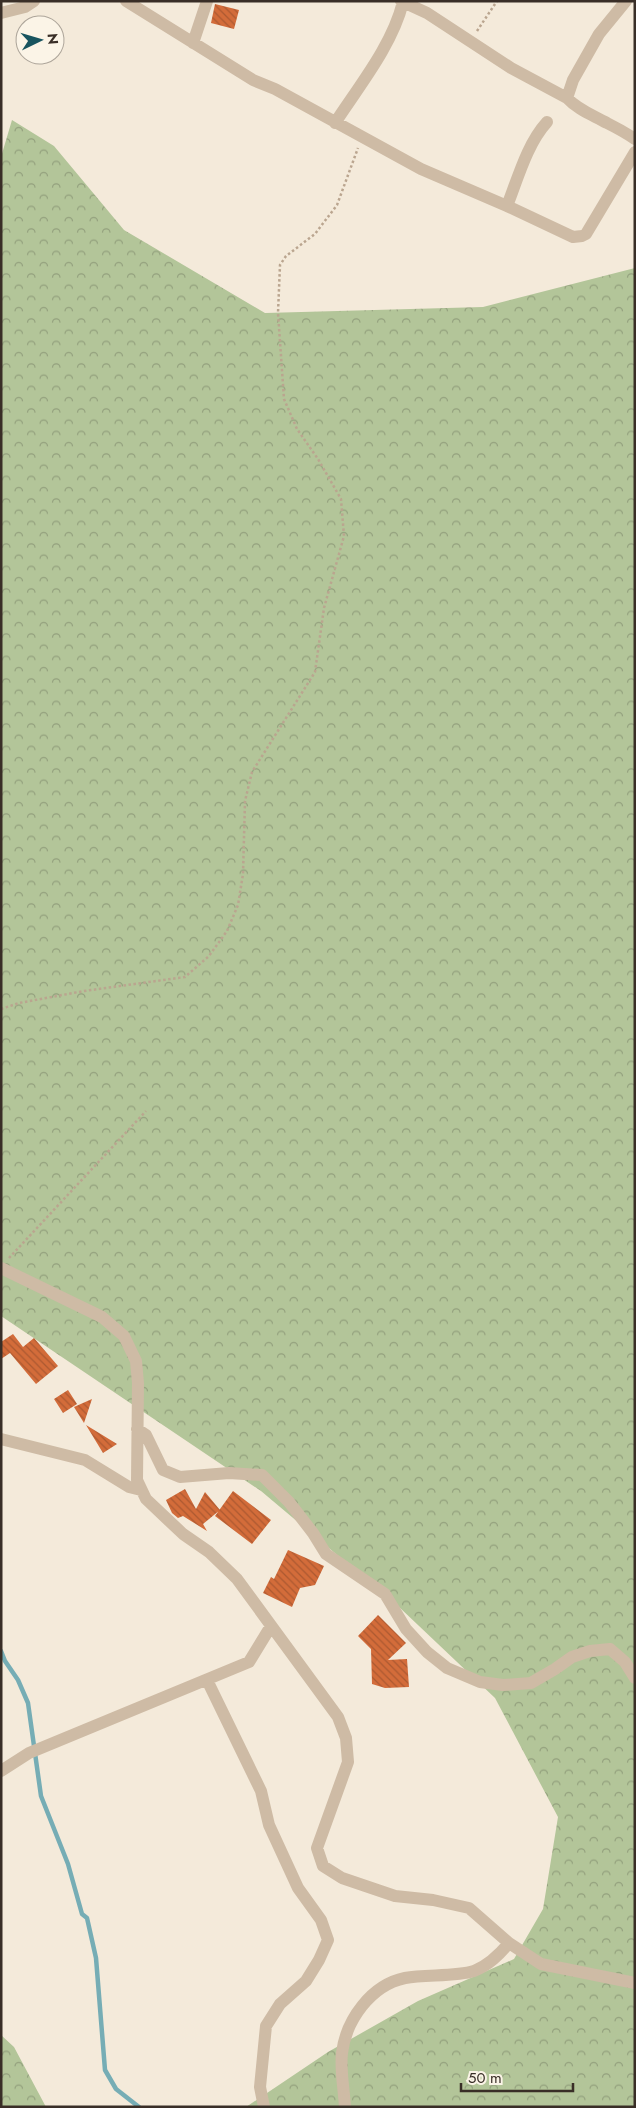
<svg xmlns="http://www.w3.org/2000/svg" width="636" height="2108" font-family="Jost,sans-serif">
	<defs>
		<pattern id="forest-crowns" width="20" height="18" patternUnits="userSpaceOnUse" patternTransform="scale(1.25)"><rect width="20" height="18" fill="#b3c599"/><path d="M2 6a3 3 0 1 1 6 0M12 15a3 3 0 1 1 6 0" fill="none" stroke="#93a07d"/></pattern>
		<pattern id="building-back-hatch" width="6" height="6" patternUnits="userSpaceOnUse" patternTransform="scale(1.25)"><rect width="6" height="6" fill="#d36c3a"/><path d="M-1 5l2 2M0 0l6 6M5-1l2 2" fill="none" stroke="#ac5931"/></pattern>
	</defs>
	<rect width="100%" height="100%" fill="#f4eada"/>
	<!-- forest -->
	<path fill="url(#forest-crowns)" d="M12,120L54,146L124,230L265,313L483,307L635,268V2107H246L328,2052L418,2001L514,1959L543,1909L558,1817L495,1698L399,1607L261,1491L1,1316V157Z
		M1,2035L14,2047L46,2107H1Z"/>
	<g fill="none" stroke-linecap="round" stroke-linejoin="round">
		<!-- stream -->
		<path stroke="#76adb5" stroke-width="4.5" d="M1,1651L5,1661L18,1680L28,1703L41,1796L68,1864L82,1914L87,1918L96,1958L105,2070L116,2089L139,2107"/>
	</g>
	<!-- building -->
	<path fill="url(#building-back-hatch)" d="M215,4L239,10L234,29L211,23Z
		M13,1334L23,1347L34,1338L58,1366L36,1384L10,1353L1,1359V1342Z
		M68,1390L77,1404L63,1413L54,1399Z
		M92,1399L84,1423L74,1407Z
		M86,1425L117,1444L103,1453Z
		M185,1489L196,1509L205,1492L220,1510L203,1524L207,1531L183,1516L178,1518L172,1513L166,1500Z
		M233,1491L271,1520L252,1544L215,1516Z
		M288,1550L324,1566L315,1585L300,1588L292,1607L263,1593L271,1577L274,1579Z
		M378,1615L406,1643L388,1660L407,1659L409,1687L385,1688L372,1684L371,1649L358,1636Z"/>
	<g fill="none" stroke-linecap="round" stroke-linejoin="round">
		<!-- path -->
		<path stroke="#baa58f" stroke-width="2.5" stroke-dasharray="2.5 2.5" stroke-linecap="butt" d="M477,31L497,1
			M1,1009L19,1003L84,991L185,977L209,956L227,931L238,905L243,874L245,801L252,772L315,672L324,608L344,536L341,499L318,459L297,429L284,399L278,313L280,265L286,256L315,234L337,205L358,148
			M9,1258L146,1111"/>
		<!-- minor -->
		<path stroke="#cebba5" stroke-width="12" d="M126,1L253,80L275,89L421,169L507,206L573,237L582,236L586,234L635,152
			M401,1L427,13L511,68L567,98C578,110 593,115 607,123C617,128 626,133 635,139
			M1,13L25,7L34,1
			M193,43L207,1
			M567,98L573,80L599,34L626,1
			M335,123C359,86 392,46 403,2
			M507,206C518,178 527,144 547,122
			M1,1268L102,1317L124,1336L136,1361L138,1383L137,1480L146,1499L183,1534L209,1552L237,1579L338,1717L346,1738L348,1762L317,1848L323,1866L342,1878L395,1896L433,1900L469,1908L509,1943L541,1964L635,1983
			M137,1429L146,1435L163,1470L180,1477L229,1473L262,1475L289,1502L313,1533L326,1554L385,1594L406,1629L427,1652L447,1668L480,1682L503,1685L531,1683L555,1669L572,1657L590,1651L610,1649L625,1662L635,1678
			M1,1439L85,1460L129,1487L141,1490
			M207,1680L261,1791L269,1825L298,1888L321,1920L328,1940L319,1960L306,1981L280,2004L266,2026L260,2087L264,2107
			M1,1771L29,1753L249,1662L271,1626
			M345,2107C344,2089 340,2070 342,2053C346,2020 371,1985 405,1978C425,1974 455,1977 474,1971C489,1965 499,1955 509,1943"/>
	</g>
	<!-- border -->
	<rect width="636" height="2108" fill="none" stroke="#392e27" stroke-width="5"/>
	<!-- north arrow -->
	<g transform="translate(40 40) rotate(85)"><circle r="24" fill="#fbf4e7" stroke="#ada59a"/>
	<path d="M0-4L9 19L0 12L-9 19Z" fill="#18545f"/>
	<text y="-8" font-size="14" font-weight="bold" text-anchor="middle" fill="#392e27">N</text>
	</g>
	<!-- scale -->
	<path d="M461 2083v8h112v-8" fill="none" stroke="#392e27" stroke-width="2.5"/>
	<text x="468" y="2083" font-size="15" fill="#392e27" stroke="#fbf4e7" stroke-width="4" paint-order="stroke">50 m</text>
</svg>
